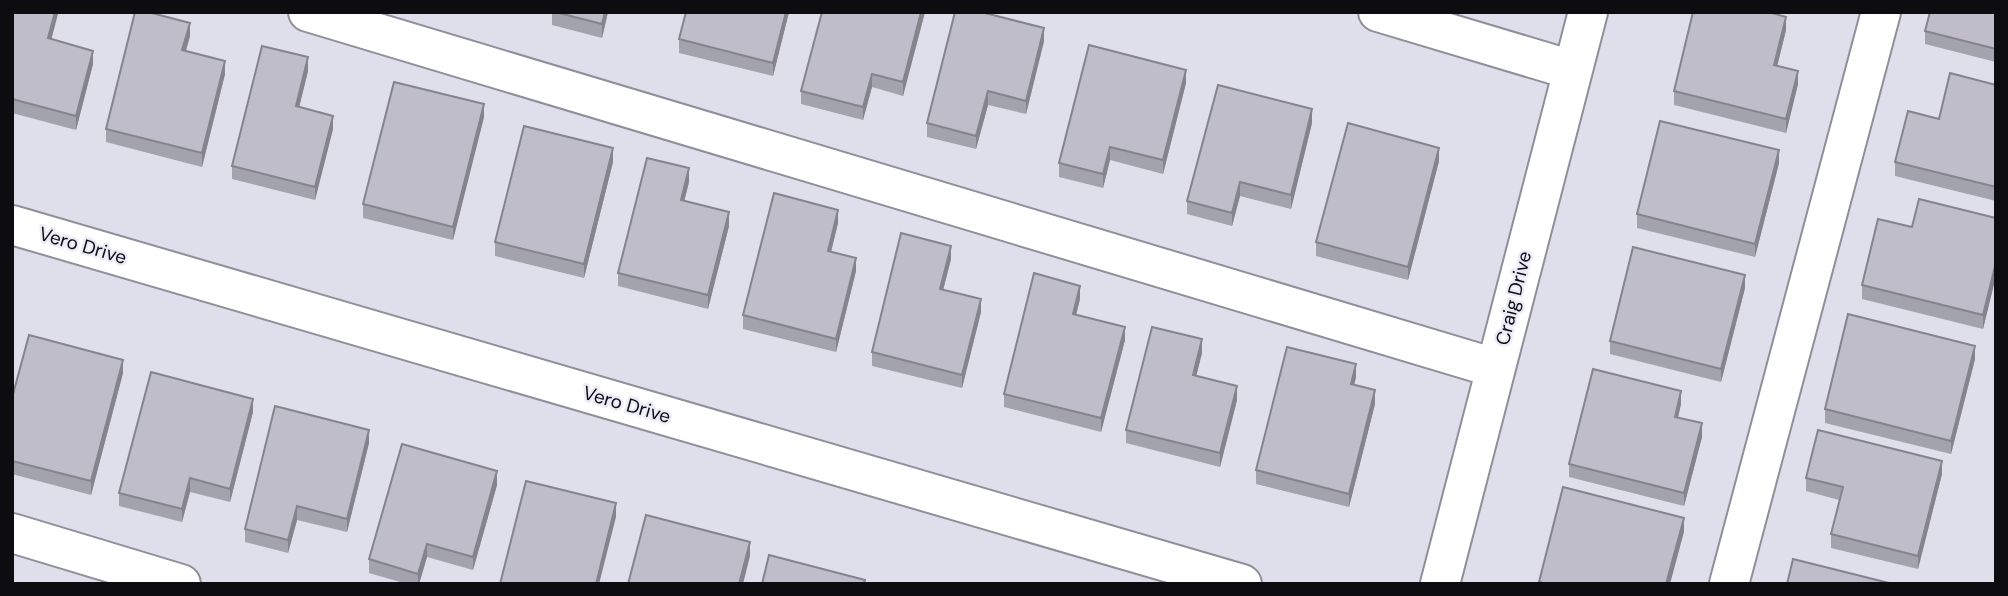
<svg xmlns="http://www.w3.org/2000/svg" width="2008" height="596" font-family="'DM Sans',sans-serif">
	<rect width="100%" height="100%" fill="#dfdeeb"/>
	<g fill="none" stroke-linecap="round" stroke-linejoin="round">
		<!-- minor casing -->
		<g stroke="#8f8f9a" stroke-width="42">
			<path id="minor" d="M308,12L1495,368
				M1378,12L1572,70
				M12,225L1242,584
				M12,533L181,584
				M1440,584L1588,12
				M1729,584L1881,12"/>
		</g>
		<!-- minor -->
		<use href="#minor" stroke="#fff" stroke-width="38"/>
	</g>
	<!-- wall -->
	<path fill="#a3a3ad" d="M12,12H58L51,39L93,64L76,130L12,113Z
		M552,12H608L602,38L552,25Z
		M789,12L773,76L679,53V39Z
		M925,12L903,96L872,87L863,120L801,104V91Z
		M1996,12V62L1925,44V31Z
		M1786,30L1777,66L1798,84L1786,133L1674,105V91Z
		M190,36L186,51L225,74L202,167L106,142V129Z
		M1044,41L1026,114L988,105L976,149L927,137V123Z
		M308,71L299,107L333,129L315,200L232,179V166Z
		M1186,83L1163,174L1110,160L1103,188L1059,177V163Z
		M1996,85V201L1895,176V162L1939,119Z
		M484,117L453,240L363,218V204Z
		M1312,123L1291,209L1240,196L1232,226L1187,214V201Z
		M1439,161L1408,280L1316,256V242Z
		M613,162L584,278L495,256V242Z
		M1779,163L1755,257L1637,228V214Z
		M689,182L684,201L729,226L708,309L618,286V273Z
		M1996,218V276L1983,329L1862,299V285Z
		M838,223L831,252L856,271L836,352L743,329V315Z
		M951,259L943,290L981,312L962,388L872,366V352Z
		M1745,288L1721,382L1610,354V341Z
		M1080,299L1076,315L1125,340L1101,432L1004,407V394Z
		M1202,353L1196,376L1237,400L1220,467L1126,443V430Z
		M1975,359L1951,454L1825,423V409Z
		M123,373L91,495L12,474V398Z
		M1356,377L1354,385L1375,404L1349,507L1256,484V470Z
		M1681,404L1678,418L1702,437L1684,506L1569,477V464Z
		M253,412L230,502L190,492L182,522L119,506V493Z
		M369,443L347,532L297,520L288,553L245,542V529Z
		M1942,474L1918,569L1831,548V534L1839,500L1806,491V478Z
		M497,485L473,570L427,557L419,584H407L369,573V559Z"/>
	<!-- shaded-wall -->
	<path fill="#85848d" d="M55,12H58V14L48,52V38Z
		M605,12H608L602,38V24Z
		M786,12H789L773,76V63Z
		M921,12H925L903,96V82Z
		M1786,17V30L1774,79V65Z
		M190,23V36L182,64V50Z
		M1044,28V41L1026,114V101Z
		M93,51V64L76,130V116Z
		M308,57V71L296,120V106Z
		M225,61V74L202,167V153Z
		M1186,70V83L1163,174V160Z
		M1798,71V84L1786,133V119Z
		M872,74V87L863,120V107Z
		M988,91V105L976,149V136Z
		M484,104V117L453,240V227Z
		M1312,109V123L1291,209V195Z
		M333,116V129L315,200V187Z
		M1110,147V160L1103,188V174Z
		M613,148V162L584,278V264Z
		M1439,148V161L1408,280V267Z
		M1779,150V163L1755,257V244Z
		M689,168V182L681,214V200Z
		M1240,182V196L1232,226V213Z
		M838,210V223L828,264V251Z
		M729,212V226L708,309V295Z
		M951,246V259L940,302V289Z
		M856,258V271L836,352V339Z
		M1996,262V276L1983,329V315Z
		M1745,275V288L1721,382V369Z
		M1080,286V299L1073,327V314Z
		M981,299V312L962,388V375Z
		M1125,327V340L1101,432V418Z
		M1202,339V353L1193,389V375Z
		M1975,346V359L1951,454V441Z
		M123,360V373L91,495V481Z
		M1356,364V377L1351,398V384Z
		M1237,386V400L1220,467V453Z
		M1375,390V404L1349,507V494Z
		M1681,391V404L1675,430V417Z
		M253,399V412L230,502V489Z
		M1702,423V437L1684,506V493Z
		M369,430V443L347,532V519Z
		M1942,461V474L1918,569V556Z
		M497,471V485L473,570V557Z
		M190,478V492L182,522V509Z
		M616,503V517L599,584H596Z
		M297,506V520L288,553V540Z
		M1684,518V532L1670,584H1666Z
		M750,542V556L743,584H739Z
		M427,544V557L419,584H418V574Z"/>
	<!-- building -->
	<path fill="#bebdc9" stroke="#85848d" stroke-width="2" d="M12,12H55L48,38L93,51L76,116L12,99Z
		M135,12H148L190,23L182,50L225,61L202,153L106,129Z
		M555,12H605L602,24Z
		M686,12H786L773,63L679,39Z
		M822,12H921L903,82L872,74L863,107L801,91Z
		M955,12H981L1044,28L1026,101L988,91L976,136L927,123Z
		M1693,12H1768L1786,17L1774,65L1798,71L1786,119L1674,91Z
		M1930,12H1996V49L1925,31Z
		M1089,45L1186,70L1163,160L1110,147L1103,174L1059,163Z
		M262,46L308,57L296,106L333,116L315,187L232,166Z
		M1950,73L1996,85V187L1895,162L1908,111L1939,119Z
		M394,82L484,104L453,227L363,204Z
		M1218,85L1312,109L1291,195L1240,182L1232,213L1187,201Z
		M1660,121L1779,150L1755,244L1637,214Z
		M1348,123L1439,148L1408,267L1316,242Z
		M524,126L613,148L584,264L495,242Z
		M647,158L689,168L681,200L729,212L708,295L618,273Z
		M774,193L838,210L828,251L856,258L836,339L743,315Z
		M1919,199L1996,218V262L1983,315L1862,285L1878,219L1912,227Z
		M901,233L951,246L940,289L981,299L962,375L872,352Z
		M1633,247L1745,275L1721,369L1610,341Z
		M1034,273L1080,286L1073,314L1125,327L1101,418L1004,394Z
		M1848,314L1975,346L1951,441L1825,409Z
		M1152,327L1202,339L1193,375L1237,386L1220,453L1126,430Z
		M29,335L123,360L91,481L12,461V398Z
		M1287,347L1356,364L1351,384L1375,390L1349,494L1256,470Z
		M1593,369L1681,391L1675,417L1702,423L1684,493L1569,464Z
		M151,372L253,399L230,489L190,478L182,509L119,493Z
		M275,406L369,430L347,519L297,506L288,540L245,529Z
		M1818,430L1942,461L1918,556L1831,534L1843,487L1806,478Z
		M402,444L497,471L473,557L427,544L418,574L369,559Z
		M526,481L616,503L596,584H500Z
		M1563,487L1684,518L1666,584H1547L1539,582Z
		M646,515L750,542L739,584H628Z
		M769,555L865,580L864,584H762Z
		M1793,559L1893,584H1787Z"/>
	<g text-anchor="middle" stroke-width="5" stroke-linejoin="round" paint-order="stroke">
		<!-- street labels -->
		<g font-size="19" fill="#0d0d11" stroke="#ecebf8">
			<text transform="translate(83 245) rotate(16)" y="7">Vero Drive</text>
			<text transform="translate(1513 298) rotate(-76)" y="7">Craig Drive</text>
			<text transform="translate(627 404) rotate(16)" y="7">Vero Drive</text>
		</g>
	</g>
	<!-- border -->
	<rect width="2008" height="596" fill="none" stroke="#0d0d11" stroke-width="28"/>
</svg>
